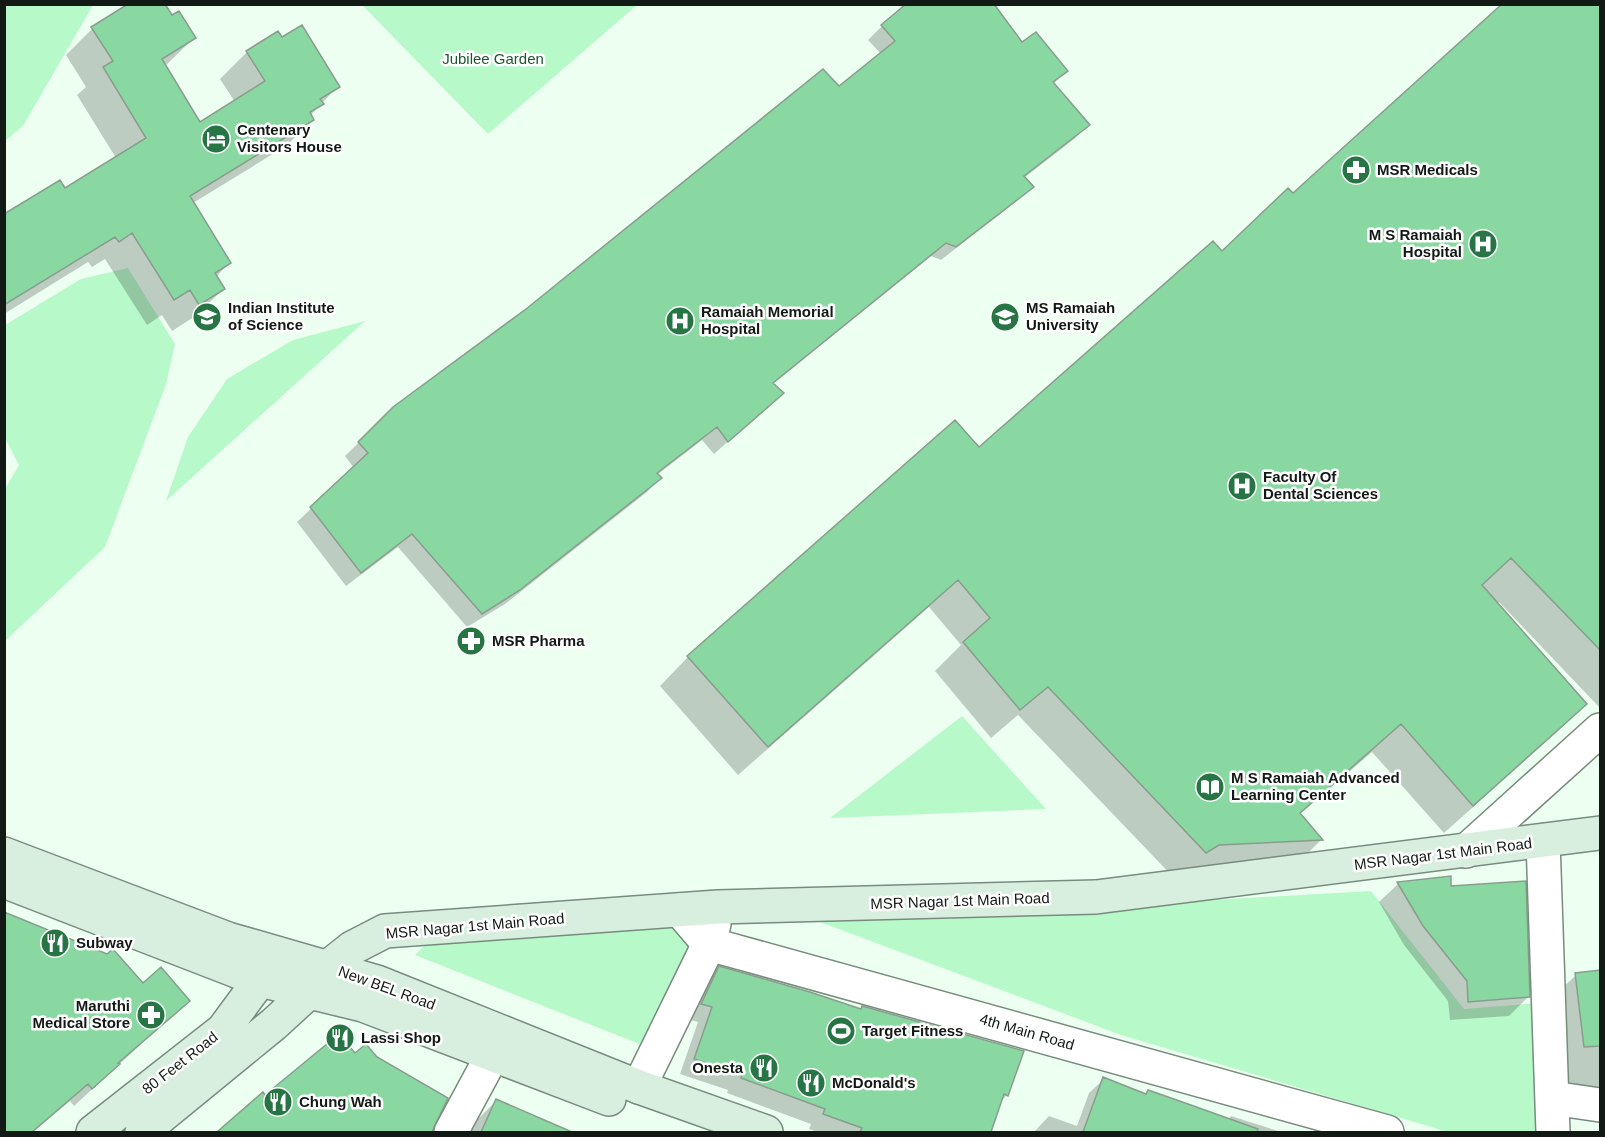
<svg xmlns="http://www.w3.org/2000/svg" width="1605" height="1137" font-family="Helvetica,sans-serif">
	<rect width="100%" height="100%" fill="#edfff1"/>
	<!-- green -->
	<path fill="#b8f9ca" d="M5,4L93,5L23,126L5,141Z
		M362,5H637L488,134Z
		M128,268L175,344L166,384L105,547L5,641V489L19,465L5,438V325L81,279Z
		M365,321L166,501L188,437L227,379L293,340Z
		M962,716L1046,809L830,818Z
		M1371,891L1464,1009L1538,1003L1544,1132H1448L1121,1035L820,922Z
		M673,921L698,945L652,1049L415,955L427,943Z"/>
	<!-- shadow -->
	<path fill="#0003" d="M1504,4H1600V708L1499,602L1497,604L1585,704L1557,732L1444,833L1372,752L1299,815L1321,840L1293,868L1177,881L1018,715L991,738L935,671L961,645L929,607L738,775L660,686L688,657L955,422L979,450L1293,195Z
		M171,17L194,38L164,67L200,124L235,102L220,79L247,52L282,39L338,86L310,116L313,120L286,146L193,203L229,263L216,277L223,289L197,315L172,331L162,315L147,325L105,259L92,267L88,262L4,314V216L65,190L116,158L77,95L86,87L66,55L92,29Z
		M882,26L1022,44L1066,71L1053,84L1088,125L1074,139L1024,178L1032,187L1018,200L941,260L931,256L773,384L782,393L714,454L702,440L657,475L660,478L647,492L505,604L467,627L398,547L346,586L297,522L354,468L345,456L394,408L839,88L881,54L868,40Z
		M1398,884L1450,887L1528,997L1509,1016L1450,1020L1448,1001L1404,945L1379,902Z
		M4,914L142,985L188,1001L74,1106L70,1101L33,1132H4Z
		M719,968L1007,1095L1000,1102L989,1132H818L809,1129L811,1124L727,1093L728,1090L680,1074L698,1022L687,1019L704,983Z
		M1600,971V1102L1569,1105L1555,995L1576,975Z
		M355,1055L376,1058L446,1098L429,1132H217L263,1095L265,1097Z
		M1104,1079L1145,1095L1148,1092L1228,1120L1231,1116L1281,1132H1034L1049,1116L1077,1126L1089,1093Z
		M496,1101L570,1132H469L473,1124Z"/>
	<!-- building -->
	<path fill="#89d8a1" stroke="#899d8e" stroke-width="1.5" d="M128,4H165L172,15L179,11L196,38L162,59L200,122L265,81L246,51L278,31L282,37L302,25L340,87L320,99L324,104L310,112L314,120L190,196L231,263L215,273L225,289L199,305L190,290L174,300L132,233L119,242L115,237L4,305V214L60,180L65,188L146,138L103,67L113,61L91,27Z
		M906,4H994L1022,42L1036,32L1068,71L1053,82L1090,125L1024,176L1034,187L956,247L946,243L773,383L784,393L728,442L717,427L657,473L662,478L520,590L482,614L412,534L361,573L310,507L368,453L358,442L393,407L526,309L823,69L839,86L895,41L881,25Z
		M1502,4H1600V650L1511,558L1482,585L1587,704L1473,806L1401,724L1300,813L1323,840L1219,845L1206,853L1048,687L1020,710L963,642L990,618L958,580L768,747L687,656L955,420L979,447L1213,241L1222,251L1288,188L1293,193Z
		M1451,876V886L1526,881L1530,997L1468,1002L1467,981L1423,926L1397,882Z
		M4,912L107,954L113,949L143,983L161,967L190,1001L118,1063L120,1064L92,1089L88,1084L32,1132H4Z
		M719,966L810,992L861,1009L862,1006L1024,1051L1008,1096L1004,1094L991,1132H860L862,1128L823,1114L825,1109L741,1078L742,1075L694,1059L712,1007L701,1004Z
		M1600,970V1046L1584,1047L1575,973Z
		M339,1034L355,1053L366,1044L377,1057L448,1098L432,1132H217L263,1092L265,1095Z
		M1103,1077L1146,1094L1148,1090L1188,1104L1258,1129L1257,1132H1083Z
		M496,1099L572,1132H481Z"/>
	<g fill="none" stroke-linecap="round" stroke-linejoin="round">
		<!-- street casing -->
		<g stroke="#788c7d" stroke-width="36">
			<path id="street" d="M1543,841L1553,1132
				M1466,851L1600,730
				M680,910L709,944L1387,1132
				M639,1087L709,944L714,924
				M1552,1098L1600,1105
				M451,1132L492,1056"/>
		</g>
		<!-- secondary casing -->
		<g stroke="#788c7d" stroke-width="36">
			<path id="secondary" d="M4,854L228,939L377,982L639,1087L766,1132
				M4,881L260,980L363,1005L609,1099
				M93,1132L223,1030L260,980L269,962
				M142,1132L274,1024L310,991L328,967L352,948L385,931L718,907L1096,897L1600,833"/>
		</g>
		<!-- street -->
		<use href="#street" stroke="#fff" stroke-width="33"/>
		<!-- secondary -->
		<use href="#secondary" stroke="#d8efdf" stroke-width="33"/>
	</g>
	<!-- icons -->
	<defs>
		<g id="hotel-disc" transform="scale(1.5)"><circle r="9.5" fill="#277545" stroke="#fff"/><path d="M-6-4.5h1.5V1H6V5H4.5V3h-9V5H-6ZM-4 0a1.8 1.8 0 1 1 3.6 0ZM.5 0V-2.5h3Q6-2.5 6 0Z" fill="#fff"/></g>
		<g id="pharmacy-disc" transform="scale(1.5)"><circle r="9.5" fill="#277545" stroke="#fff"/><path d="M-2-6h4v4h4v4h-4v4h-4v-4h-4v-4h4Z" fill="#fff"/></g>
		<g id="hospital-disc" transform="scale(1.5)"><circle r="9.5" fill="#277545" stroke="#fff"/><path d="M-5-5h3v3.5h4V-5h3V5h-3V1.5h-4V5h-3Z" fill="#fff"/></g>
		<g id="university-disc" transform="scale(1.5)"><circle r="9.5" fill="#277545" stroke="#fff"/><path d="M0-5L7-2L0 1L-7-2ZM-4 1L0 2.5L4 1V4Q0 6-4 4Z" fill="#fff"/></g>
		<g id="library-disc" transform="scale(1.5)"><circle r="9.5" fill="#277545" stroke="#fff"/><path d="M-6-4Q-3-5.5-.7-3.5V5Q-3 3-6 4ZM6-4Q3-5.5 .7-3.5V5Q3 3 6 4Z" fill="#fff"/></g>
		<g id="restaurant-disc" transform="scale(1.5)"><circle r="9.5" fill="#277545" stroke="#fff"/><path d="M-5-6h1v4h1v-4h1v4h1v-4h1v5L-1.5 .5V6h-2V.5L-5-1ZM5-6V6H3V1.5H1.5Q1.5-4 5-6Z" fill="#fff"/></g>
		<g id="stadium-disc" transform="scale(1.5)"><circle r="9.5" fill="#277545" stroke="#fff"/><path d="M0-5a6.5 5 0 1 0 0 10a6.5 5 0 1 0 0-10ZM-3.5-1.8h7v3.6h-7Z" fill="#fff"/></g>
	</defs>
	<g fill-rule="evenodd">
		<use href="#hotel-disc" x="216" y="139"/>
		<use href="#pharmacy-disc" x="1356" y="170"/>
		<use href="#hospital-disc" x="1483" y="244"/>
		<use href="#university-disc" x="207" y="317"/>
		<use href="#university-disc" x="1005" y="317"/>
		<use href="#hospital-disc" x="680" y="321"/>
		<use href="#hospital-disc" x="1242" y="486"/>
		<use href="#pharmacy-disc" x="471" y="641"/>
		<use href="#library-disc" x="1210" y="787"/>
		<use href="#restaurant-disc" x="55" y="943"/>
		<use href="#pharmacy-disc" x="151" y="1015"/>
		<use href="#stadium-disc" x="841" y="1031"/>
		<use href="#restaurant-disc" x="340" y="1038"/>
		<use href="#restaurant-disc" x="764" y="1068"/>
		<use href="#restaurant-disc" x="811" y="1083"/>
		<use href="#restaurant-disc" x="278" y="1102"/>
	</g>
	<g text-anchor="middle" stroke-width="5" stroke-linejoin="round" paint-order="stroke">
		<!-- park labels -->
		<g font-size="15" fill="#1d5632" stroke="#fff">
			<text x="493" y="64">Jubilee Garden</text>
		</g>
		<!-- poi labels -->
		<g font-size="15" font-weight="bold" fill="#131a15" stroke="#fff" text-anchor="start">
			<text x="237" y="135">Centenary<tspan x="237" dy="17">Visitors House</tspan></text>
			<text x="1377" y="175">MSR Medicals</text>
			<text x="1462" y="240" text-anchor="end">M S Ramaiah<tspan x="1462" dy="17">Hospital</tspan></text>
			<text x="228" y="313">Indian Institute<tspan x="228" dy="17">of Science</tspan></text>
			<text x="1026" y="313">MS Ramaiah<tspan x="1026" dy="17">University</tspan></text>
			<text x="701" y="317">Ramaiah Memorial<tspan x="701" dy="17">Hospital</tspan></text>
			<text x="1263" y="482">Faculty Of<tspan x="1263" dy="17">Dental Sciences</tspan></text>
			<text x="492" y="646">MSR Pharma</text>
			<text x="1231" y="783">M S Ramaiah Advanced<tspan x="1231" dy="17">Learning Center</tspan></text>
			<text x="76" y="948">Subway</text>
			<text x="130" y="1011" text-anchor="end">Maruthi<tspan x="130" dy="17">Medical Store</tspan></text>
			<text x="862" y="1036">Target Fitness</text>
			<text x="361" y="1043">Lassi Shop</text>
			<text x="743" y="1073" text-anchor="end">Onesta</text>
			<text x="832" y="1088">McDonald's</text>
			<text x="299" y="1107">Chung Wah</text>
		</g>
		<!-- street labels -->
		<g font-size="15" fill="#131a15" stroke="#fff">
			<text transform="translate(1443 854) rotate(-7)" y="5">MSR Nagar 1st Main Road</text>
			<text transform="translate(960 901) rotate(-2)" y="5">MSR Nagar 1st Main Road</text>
			<text transform="translate(475 926) rotate(-5)" y="5">MSR Nagar 1st Main Road</text>
			<text transform="translate(387 988) rotate(20)" y="5">New BEL Road</text>
			<text transform="translate(1027 1032) rotate(16)" y="5">4th Main Road</text>
			<text transform="translate(180 1063) rotate(-38)" y="5">80 Feet Road</text>
		</g>
	</g>
	<!-- border -->
	<rect width="1605" height="1137" fill="none" stroke="#131a15" stroke-width="12"/>
</svg>
